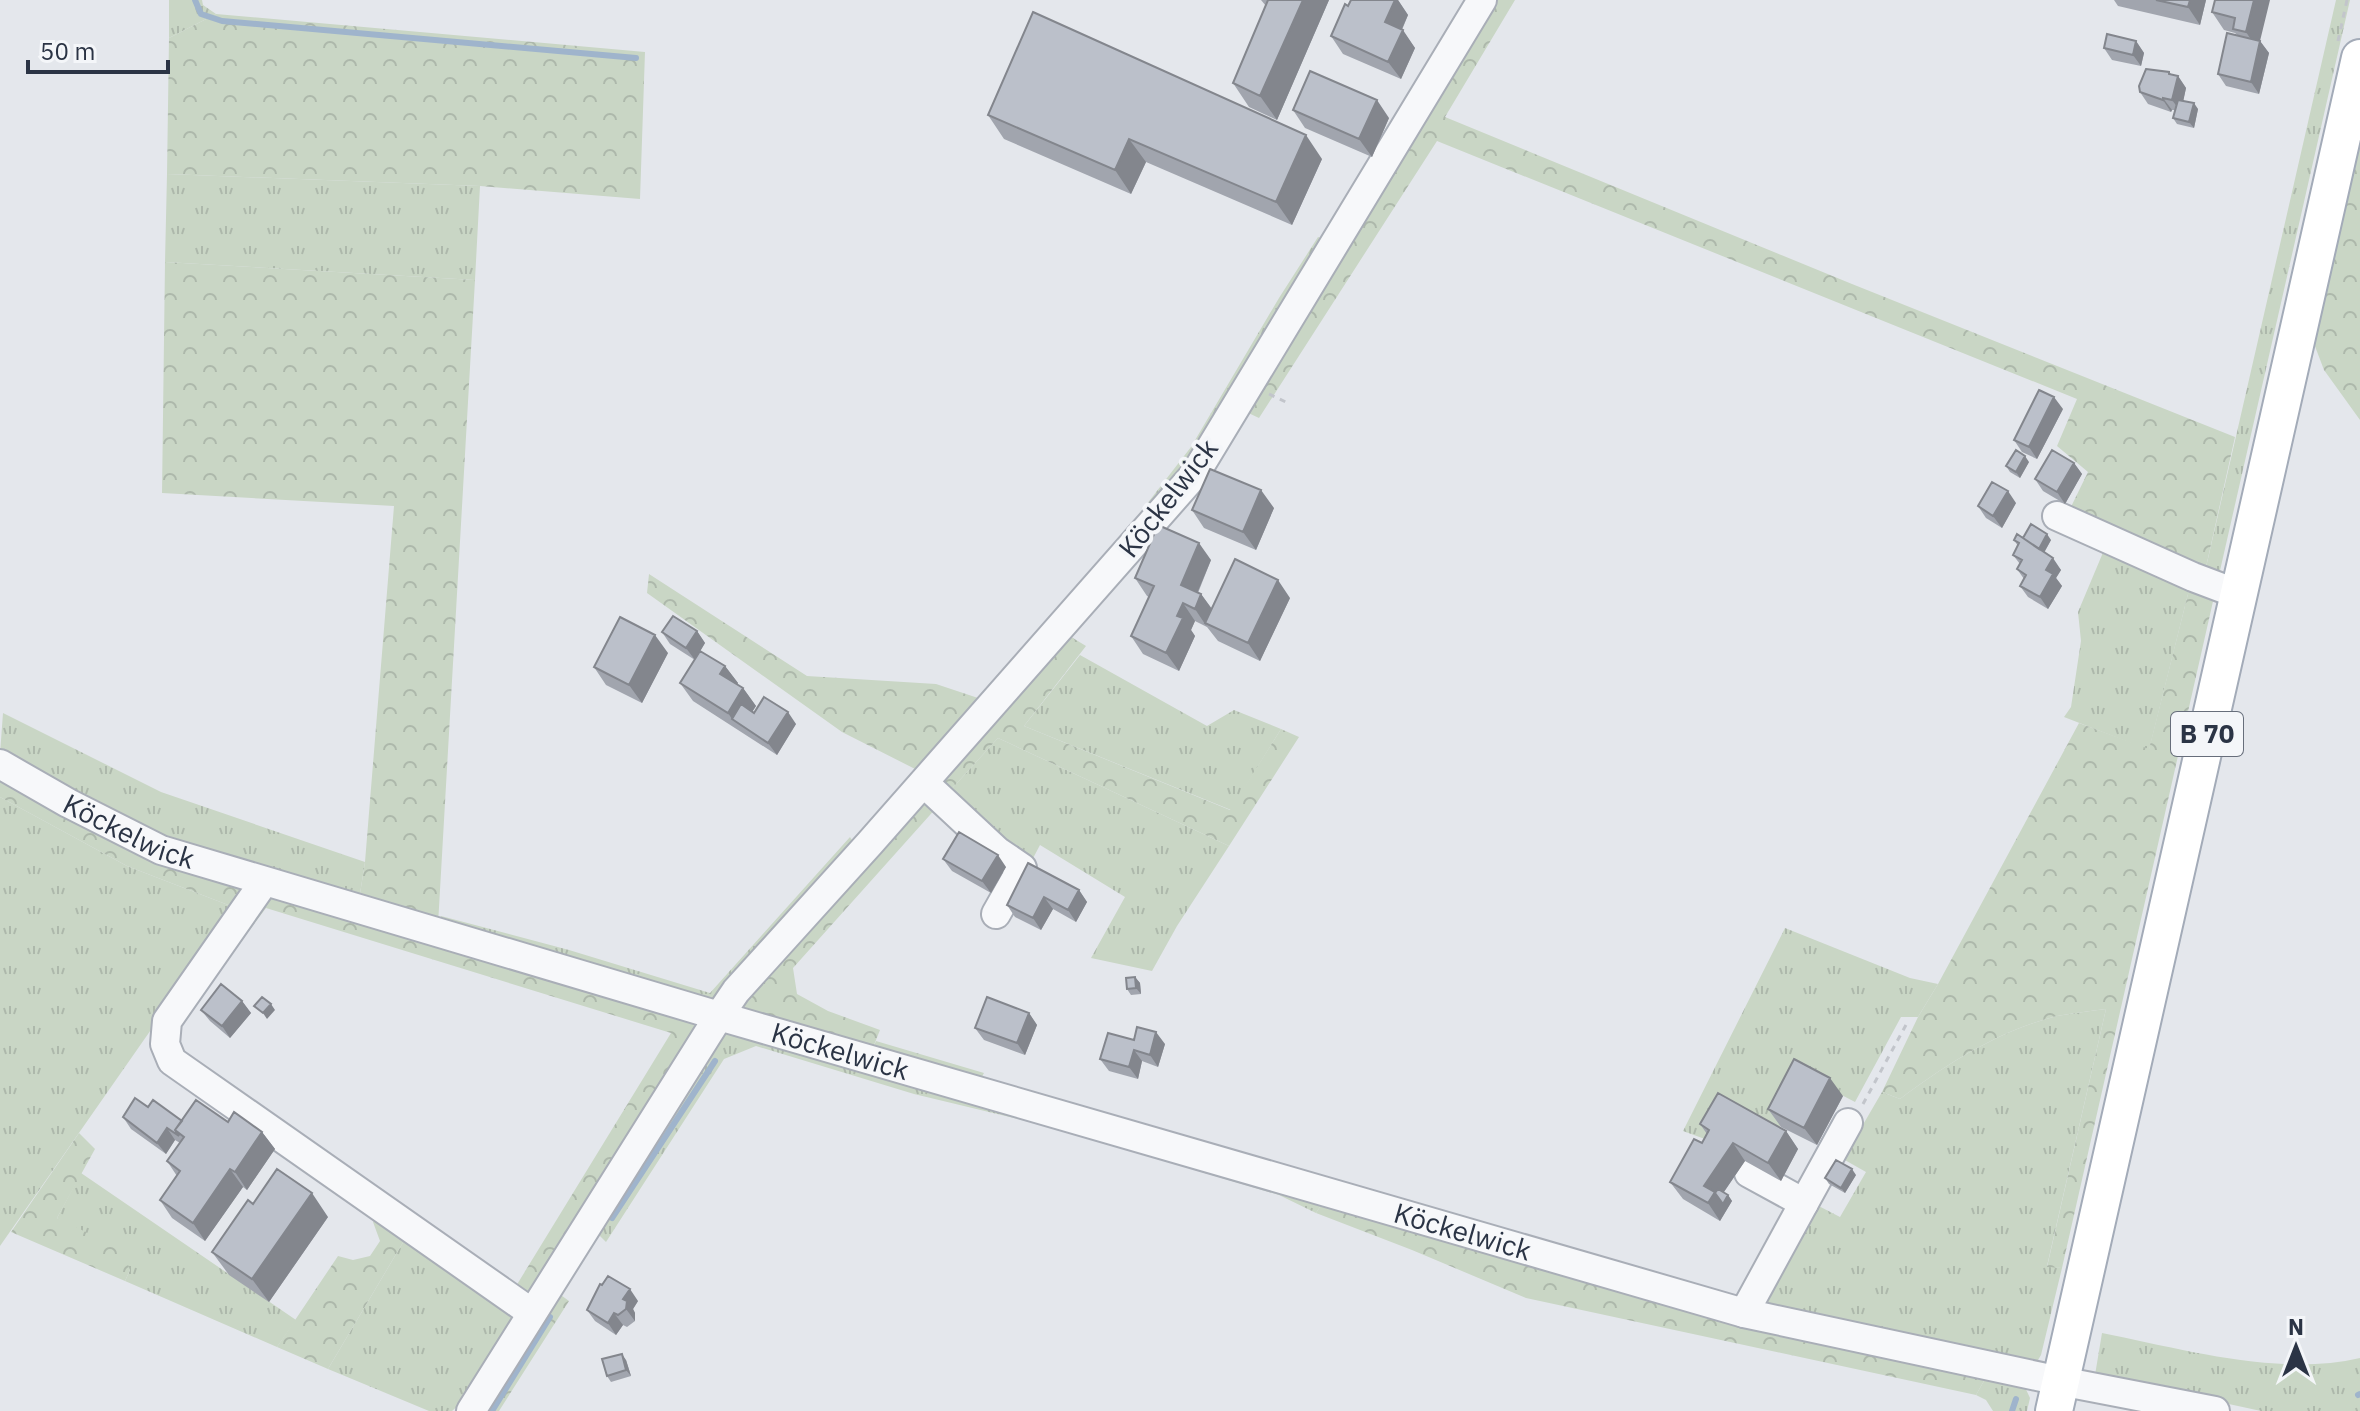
<svg xmlns="http://www.w3.org/2000/svg" width="2360" height="1411" font-family="'IBM Plex Sans',sans-serif">
	<defs>
		<pattern id="grass-tufts" width="24" height="20" patternUnits="userSpaceOnUse" patternTransform="scale(2)"><rect width="24" height="20" fill="#c9d6c5"/><path d="M3 7l-1-3M5 7V3M7 7l1-3M15 17l-1-3M17 17v-4M19 17l1-3" fill="none" stroke="#adb8ab"/></pattern>
		<pattern id="forest-crowns" width="20" height="18" patternUnits="userSpaceOnUse" patternTransform="scale(2)"><rect width="20" height="18" fill="#c9d6c5"/><path d="M2 6a3 3 0 1 1 6 0M12 15a3 3 0 1 1 6 0" fill="none" stroke="#adb8ab"/></pattern>
	</defs>
	<rect width="100%" height="100%" fill="#e4e7ec"/>
	<!-- grass -->
	<path fill="url(#grass-tufts)" d="M169,0H202L203,5L216,14L169,38Z
		M2336,0H2350L2219,575L2204,576Z
		M167,174L480,186L475,280L165,262Z
		M1318,237L1329,241L1204,447L987,701L978,697L1136,518L1191,447L1279,298Z
		M2107,543L2191,582L2149,750L2064,717L2071,707L2081,641L2078,612Z
		M1080,655L1207,726L1234,710L1281,729L1231,810L1024,726Z
		M3,713L161,792L365,862L359,900L187,850L0,754Z
		M998,738L1229,846L1177,926L1152,971L1091,958L1125,897L1040,845L1031,862L947,794Z
		M0,797L127,866L236,908L0,1246Z
		M850,837L855,845L713,1005L438,925L441,916L569,950L710,993Z
		M1785,928L1910,978L1938,984L1918,1017H1901L1855,1102L1807,1077L1775,1136L1713,1142L1683,1131Z
		M2106,1009L2047,1266L2062,1268L2041,1355L2038,1360L2030,1364L1760,1306L1811,1202L1840,1217L1866,1172L1843,1159L1882,1092L1900,1099C1946,1064 2000,1030 2057,1016C2073,1013 2090,1011 2106,1009Z
		M732,1030L1325,1199L1316,1213L1279,1195L1047,1126L914,1094L756,1046L724,1059L606,1242L596,1232L722,1032Z
		M876,1041L984,1073L978,1084L872,1050Z
		M81,1173L296,1320L277,1347L125,1281L130,1270L57,1218Z
		M408,1234L511,1306V1323L459,1405L452,1411H429L328,1369Z
		M2102,1333C2183,1349 2278,1377 2360,1358V1411H2261L2095,1375Z
		M1989,1372L2023,1383L2030,1398L2027,1411H1993L1986,1400L1976,1395Z"/>
	<!-- forest -->
	<path fill="url(#forest-crowns)" d="M1489,0H1515L1445,117L1852,284L2235,437L2204,576L2068,513L2088,472L2057,446L2077,399L1437,141L1259,418L1242,410Z
		M216,14L645,52L640,199L480,186L167,174L169,38Z
		M2360,135V420L2324,370L2313,341Z
		M165,262L475,280L438,925L359,900L365,862L394,506L162,493Z
		M649,574L807,676L936,684L987,701L923,773L842,732L647,593Z
		M2191,582L2214,597L2062,1268L2047,1267L2106,1009C2090,1011 2073,1013 2057,1016C2000,1030 1946,1064 1900,1099L1882,1092L1918,1017L1938,984L2079,723L2149,749Z
		M1063,632L1086,646L1024,726L1230,810L1281,729L1299,737L1229,846L998,738L947,794L933,780Z
		M0,772L243,887L236,908L127,866L0,797Z
		M921,791L938,806L793,968L797,994L828,1011L880,1030L872,1050L743,1010L740,1005Z
		M271,894L690,1017L696,1028L531,1295L513,1291L671,1033L266,908L225,963L217,956Z
		M79,1133L95,1149L57,1218L123,1250L130,1270L125,1281L11,1232Z
		M1325,1199L1989,1372L1976,1395L1526,1298L1412,1250L1316,1213Z
		M380,1214L408,1234L328,1369L277,1347L338,1256L353,1260L370,1256L380,1241L373,1222Z
		M558,1293L569,1301L499,1411H479Z"/>
	<g fill="none" stroke-linecap="round" stroke-linejoin="round">
		<!-- stream -->
		<path stroke="#9fb4cc" stroke-width="6" d="M195,0L201,14L222,21L636,58
			M612,1218L715,1061
			M2358,1395L2360,1394
			M492,1411L550,1317
			M2012,1411L2016,1399"/>
		<!-- minor casing -->
		<g stroke="#a9aeb7" stroke-width="32">
			<g id="minor">
				<path id="s1" d="M1482,0L1195,474L870,843L736,991L719,1016L1744,1313L2060,1381L2215,1411"/>
				<path d="M2057,516L2193,577L2238,594"/>
				<path id="s2" d="M0,764L68,803L161,850L719,1016L471,1411"/>
				<path d="M924,783L997,851L1022,868L996,914"/>
				<path d="M264,882L167,1021L165,1044L172,1061L532,1313"/>
				<path d="M1804,1203L1848,1123"/>
				<path d="M1744,1313L1804,1203L1749,1173"/>
			</g>
		</g>
		<!-- major casing -->
		<g stroke="#a3abb8" stroke-width="40">
			<path id="major" d="M2054,1411L2360,58"/>
		</g>
		<!-- path -->
		<path stroke="#c2c5cb" stroke-width="3" stroke-dasharray="6 6" stroke-linecap="butt" d="M2338,41L2347,0
			M1269,394L1290,404
			M1863,1104L1907,1023"/>
		<!-- minor -->
		<use href="#minor" stroke="#f7f8fa" stroke-width="28"/>
		<!-- major -->
		<use href="#major" stroke="#fff" stroke-width="36"/>
	</g>
	<!-- wall -->
	<path fill="#a1a5ae" d="M1261,0H1329L1277,120L1249,107L1233,83L1266,6Z
		M1351,0H1398L1408,15L1402,30L1415,48L1401,79L1343,54L1331,36Z
		M2114,0H2206L2200,25L2118,6Z
		M2215,0L2260,41L2269,53L2259,94L2226,86L2218,74L2237,35L2235,33L2224,30L2212,12Z
		M2136,41L2144,53L2141,66L2112,60L2104,48Z
		M2169,72L2171,74L2178,76L2186,88L2183,101L2198,109L2194,128L2177,124L2173,118L2175,110H2172L2171,112L2148,104L2140,92Z
		M1293,110L1389,118L1372,157L1305,128Z
		M988,115L1322,159L1292,225L1146,162L1131,194L1004,139Z
		M2063,409L2037,459L2022,452L2014,440Z
		M2029,462L2020,478L2010,472L2006,466Z
		M2074,463L2082,474L2065,504L2043,491L2035,479Z
		M2016,503L2002,528L1986,518L1978,506Z
		M1274,508L1256,550L1204,528L1192,510Z
		M2023,538L2051,540L2044,553L2061,570L2056,578L2062,586L2048,609L2028,597L2020,586L2024,579L2017,569L2020,564L2013,555L2018,546L2014,540Z
		M1211,560L1198,593L1201,594L1212,609L1290,598L1260,661L1218,641L1207,627L1195,621L1191,630L1195,636L1179,671L1143,654L1131,636L1149,597L1147,596L1135,578Z
		M697,631L705,643L700,651L725,666L738,683L737,685L743,688L756,706L752,712L796,724L777,755L693,701L680,683L695,660L670,644L662,632Z
		M668,653L642,703L606,685L594,667Z
		M943,859L1006,867L991,893L952,871Z
		M1079,890L1087,902L1076,922L1053,909L1041,930L1015,917L1007,905Z
		M1135,977L1140,983L1141,994L1131,995L1127,989Z
		M242,1001L251,1013L230,1038L210,1021L201,1010Z
		M1029,1013L1037,1025L1025,1055L984,1040L975,1028Z
		M1134,1040L1165,1044L1158,1067L1142,1061L1138,1079L1109,1071L1100,1059Z
		M1843,1096L1817,1145L1781,1127L1768,1109Z
		M148,1107L182,1121L228,1122L262,1132L275,1149L247,1190L243,1187L205,1241L172,1218L160,1200L177,1176L167,1161L180,1143L175,1140L166,1154L131,1129L123,1117Z
		M1700,1124L1786,1131L1798,1149L1781,1181L1745,1161L1724,1192L1728,1195L1732,1201L1720,1221L1683,1199L1670,1182L1702,1143L1707,1134Z
		M1856,1175L1845,1193L1829,1184L1825,1178Z
		M253,1204L328,1217L269,1302L229,1275L212,1252Z
		M638,1301L633,1309L635,1313V1321L627,1327L623,1325L616,1335L595,1321L587,1310Z
		M626,1360L631,1376L611,1382L607,1376Z"/>
	<!-- shaded-wall -->
	<path fill="#83868d" d="M1303,0H1329L1277,120L1260,96Z
		M1395,0H1398L1408,15L1397,40L1385,22Z
		M2190,0H2206L2200,25L2188,7Z
		M2254,0H2270L2260,41L2269,53L2259,94L2251,82L2258,50L2246,32Z
		M1403,30L1415,48L1401,79L1388,62Z
		M2136,41L2144,53L2141,66L2133,55Z
		M2169,72L2176,82L2178,76L2186,88L2181,112L2172,100Z
		M2163,98L2172,110L2171,112L2163,100Z
		M1377,100L1389,118L1372,157L1359,139Z
		M2194,103L2198,109L2194,128L2189,122Z
		M1306,135L1322,159L1292,225L1276,202Z
		M1129,139L1146,162L1131,194L1115,170Z
		M2054,397L2063,409L2037,459L2029,447Z
		M2025,456L2029,462L2020,478L2016,472Z
		M2074,463L2082,474L2065,504L2057,492Z
		M1261,490L1274,508L1256,550L1243,532Z
		M2008,491L2016,503L2002,528L1993,516Z
		M2047,534L2051,540L2042,556L2038,550Z
		M1199,543L1211,560L1193,603L1181,585Z
		M2053,558L2061,570L2056,578L2062,586L2048,609L2040,597L2046,570Z
		M1278,580L1290,598L1260,661L1248,643Z
		M1201,594L1214,612L1205,623L1207,627L1195,609Z
		M1183,603L1195,621L1191,630L1195,636L1179,671L1166,653L1177,616Z
		M697,631L705,643L695,660L686,648Z
		M655,635L668,653L642,703L629,685Z
		M725,666L738,683L733,692L720,674Z
		M743,688L756,706L743,726L732,719L740,731L728,713Z
		M788,712L796,724L777,755L768,743Z
		M998,855L1006,867L991,893L982,881Z
		M1079,890L1087,902L1076,922L1068,910Z
		M1044,897L1053,909L1041,930L1033,918Z
		M1135,977L1140,983L1141,994L1136,988Z
		M242,1001L251,1013L230,1038L222,1026Z
		M271,1004L275,1010L267,1019L263,1013Z
		M1029,1013L1037,1025L1025,1055L1017,1043Z
		M1156,1032L1165,1044L1158,1067L1150,1055Z
		M1134,1050L1142,1061L1138,1079L1129,1067Z
		M1830,1078L1843,1096L1817,1145L1804,1128Z
		M167,1128L175,1140L166,1154L157,1143Z
		M1786,1131L1798,1149L1781,1181L1768,1163Z
		M262,1132L275,1149L247,1190L235,1172Z
		M1733,1143L1745,1161L1719,1199L1728,1195L1732,1201L1720,1221L1708,1203L1704,1186Z
		M230,1169L243,1187L205,1241L193,1223Z
		M1852,1169L1856,1175L1845,1193L1841,1188Z
		M312,1193L328,1217L269,1302L252,1279Z
		M630,1289L638,1301L633,1309L635,1313V1321L626,1309L623,1299Z
		M614,1313L623,1325L616,1335L608,1323Z
		M622,1354L626,1360L631,1376L626,1370Z"/>
	<!-- building -->
	<path fill="#bbc0ca" stroke="#83868d" stroke-width="2" d="M1268,0H1303L1260,96L1233,83Z
		M1351,0H1395L1385,22L1403,30L1388,62L1331,36L1345,4L1348,6Z
		M2156,0H2190L2188,7Z
		M2215,0H2254L2246,32L2233,29L2235,18L2212,12Z
		M1033,12L1306,135L1276,202L1129,139L1115,170L988,115Z
		M2227,33L2260,41L2251,82L2218,74Z
		M2107,34L2136,41L2133,55L2104,48Z
		M2146,69L2169,72V74L2178,76L2172,100L2163,98V100L2140,92L2139,86Z
		M1310,71L1377,100L1359,139L1293,110Z
		M2178,100L2194,103L2189,122L2173,118Z
		M2039,390L2054,397L2029,447L2014,440Z
		M2016,450L2025,456L2016,472L2006,466Z
		M2052,450L2074,463L2057,492L2035,479Z
		M1210,469L1261,490L1243,532L1192,510Z
		M1992,482L2008,491L1993,516L1978,506Z
		M2031,524L2047,534L2039,549L2023,538Z
		M1158,525L1199,543L1181,585L1201,594L1195,609L1183,603L1177,616L1183,618L1166,653L1131,636L1154,586L1135,578Z
		M2017,534L2053,558L2046,570L2053,574L2040,597L2020,586L2026,575L2017,569L2022,560L2013,555L2019,543L2014,540Z
		M1235,559L1278,580L1248,643L1205,623Z
		M673,616L697,631L686,648L662,632Z
		M620,617L655,635L629,685L594,667Z
		M700,651L725,666L720,674L743,688L728,713L680,683Z
		M764,697L788,712L768,743L732,719L741,704L754,713Z
		M959,832L998,855L982,881L943,859Z
		M1028,863L1079,890L1068,910L1044,897L1033,918L1007,905Z
		M1135,977L1136,988L1127,989L1126,978Z
		M221,984L242,1001L222,1026L201,1010Z
		M262,997L271,1004L263,1013L254,1006Z
		M987,997L1029,1013L1017,1043L975,1028Z
		M1137,1027L1156,1032L1150,1055L1134,1050L1129,1067L1100,1059L1108,1033L1134,1040Z
		M1794,1059L1830,1078L1804,1128L1768,1109Z
		M1718,1093L1786,1131L1768,1163L1733,1143L1704,1186L1715,1192L1708,1203L1670,1182L1694,1139L1702,1143L1709,1130L1700,1124Z
		M135,1098L148,1107L153,1100L182,1121L175,1130L179,1136L167,1128L157,1143L123,1117Z
		M196,1100L228,1122L234,1112L262,1132L235,1172L230,1169L193,1223L160,1200L180,1171L167,1161L184,1137L175,1130Z
		M1836,1160L1852,1169L1841,1188L1825,1178Z
		M277,1169L312,1193L252,1279L212,1252L248,1200L253,1204Z
		M1718,1189L1728,1195L1723,1204L1715,1193Z
		M608,1276L630,1289L623,1299L627,1301L626,1309L618,1315L614,1313L608,1323L587,1310L600,1284L602,1285Z
		M622,1354L626,1370L607,1376L602,1359Z"/>
	<g text-anchor="middle" stroke-width="8" stroke-linejoin="round" paint-order="stroke">
		<!-- shield labels -->
		<rect fill="#f4f6f9" stroke="#676e7b" stroke-width="2" x="2171" y="712" width="72" height="44" rx="6"/>
		<g font-size="26" font-weight="bold" fill="#2b3445">
			<text x="2207" y="743">B 70</text>
		</g>
		<!-- street labels -->
		<g font-size="28" fill="#2b3445" stroke="#f4f6f9">
			<text transform="translate(1168 498) rotate(-52)" y="10">Köckelwick</text>
			<text dy="10" stroke="none"><textPath href="#s2" startOffset="146">Köckelwick</textPath></text>
			<text dy="10" stroke="none"><textPath href="#s1" startOffset="1402">Köckelwick</textPath></text>
			<text dy="10" stroke="none"><textPath href="#s1" startOffset="2050">Köckelwick</textPath></text>
		</g>
	</g>
	<!-- north arrow -->
	<g transform="translate(2296 1347)" stroke="#f4f6f9" stroke-width="6" paint-order="stroke">
	<path d="M0-6L14 30L0 20L-14 30Z" fill="#2b3445"/>
	<text y="-12" font-size="22" font-weight="bold" text-anchor="middle" fill="#2b3445">N</text>
	</g>
	<!-- scale -->
	<path d="M28 60v12h140v-12" fill="none" stroke="#2b3445" stroke-width="4"/>
	<text x="40" y="60" font-size="24" fill="#2b3445" stroke="#f4f6f9" stroke-width="6" paint-order="stroke">50 m</text>
</svg>
